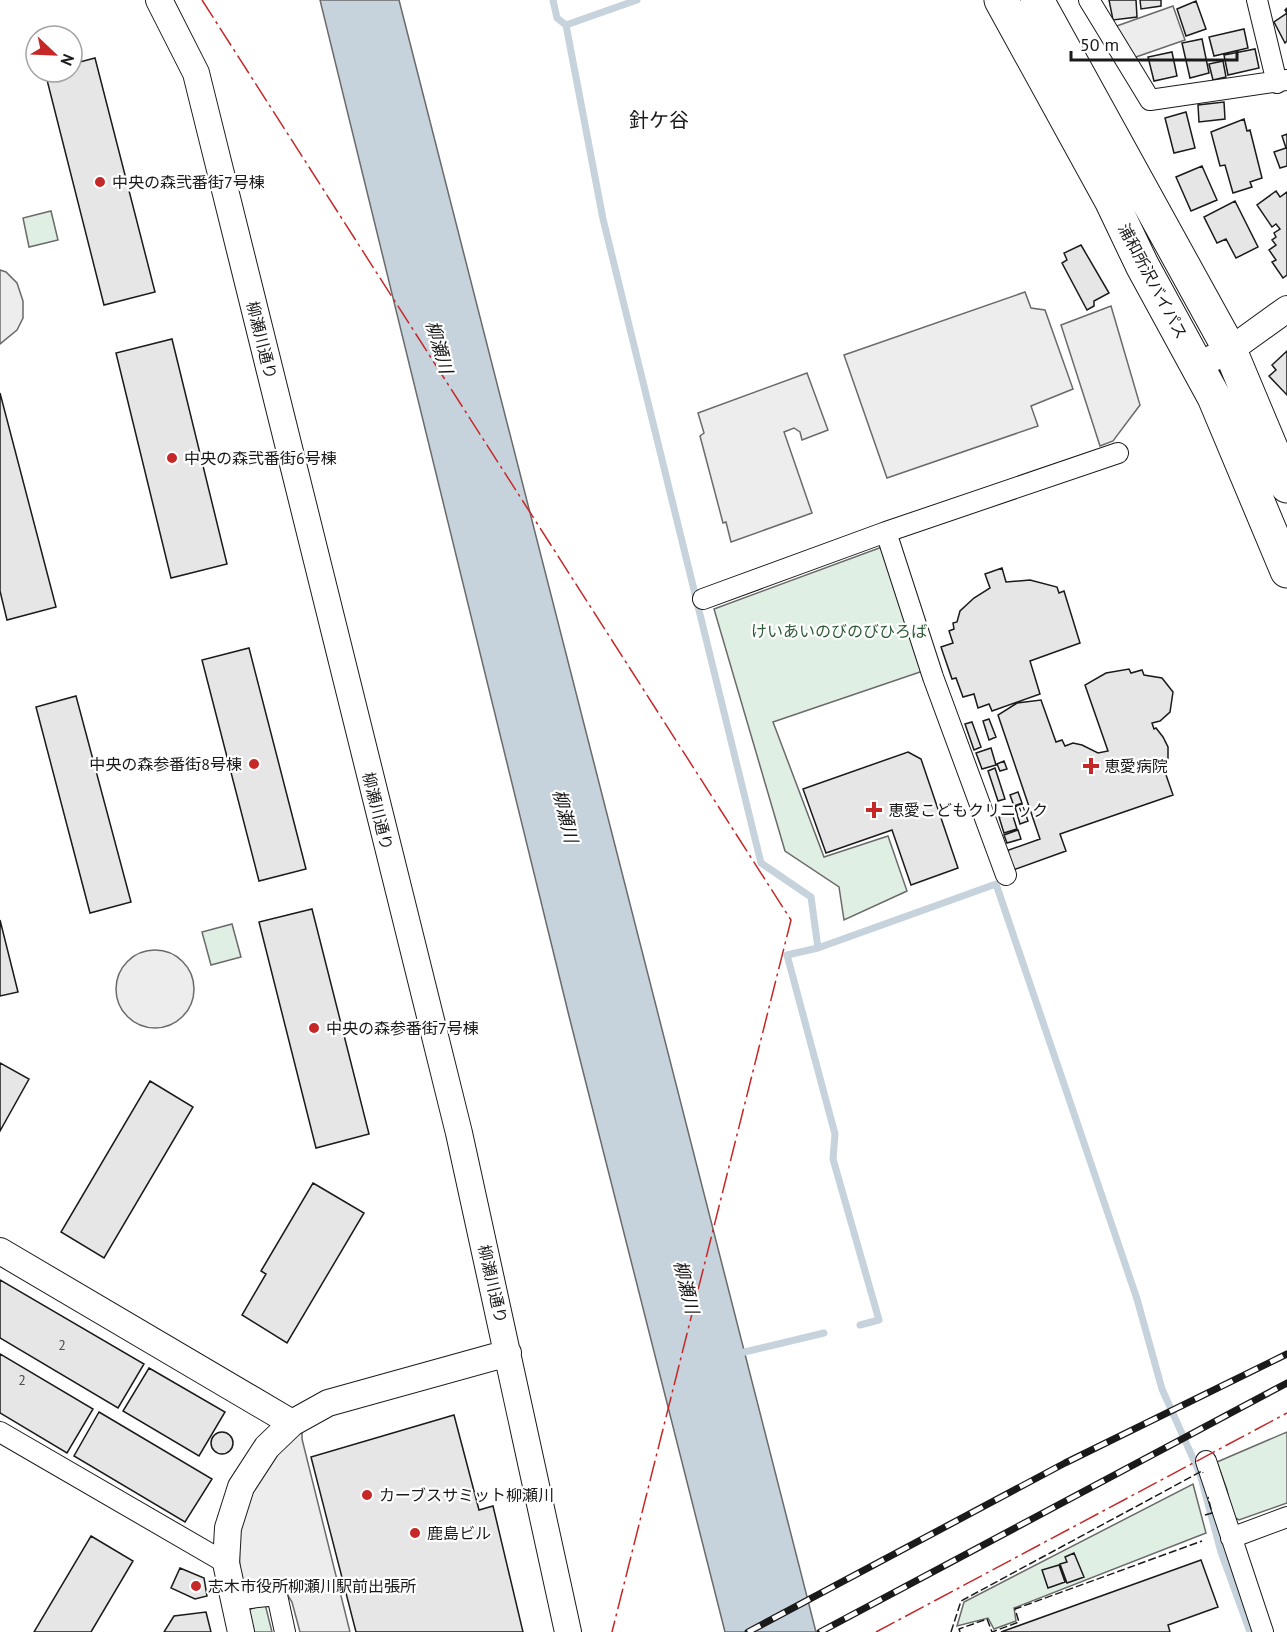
<svg xmlns="http://www.w3.org/2000/svg" width="1287" height="1632" font-family="'PT Sans','Noto Sans JP',sans-serif">
	<rect width="100%" height="100%" fill="#fff"/>
	<!-- green -->
	<path fill="#e0efe3" stroke="#6a6a6a" stroke-width="1.5" d="M51,211L58,240L29,247L23,218Z
		M882,547L923,671L773,722L824,857L888,836L907,891L844,920L839,887L785,851L714,609Z
		M232,924L241,957L211,965L202,932Z
		M1287,1432V1503L1239,1520L1232,1516L1227,1490L1217,1462Z
		M1193,1484L1206,1533L1014,1608L1016,1621L994,1629L988,1618L957,1626L964,1602Z
		M265,1604L272,1632H252L248,1610Z"/>
	<!-- parking -->
	<path fill="#ededed" stroke="#6a6a6a" stroke-width="1.5" d="M1173,6L1185,40L1133,58L1114,27Z
		M0,270L6,272L17,283L23,301V318L17,330L0,344Z
		M1025,292L1031,308L1045,310L1073,389L1031,406L1038,426L887,478L844,355Z
		M1111,306L1140,405L1113,441L1100,446L1061,325Z
		M807,373L828,430L802,440L800,432L794,428L784,432L812,513L731,542L726,522L723,523L700,436L704,433L698,413Z
		M116 989a39 39 0 1 1 78 0a39 39 0 1 1-78 0Z
		M302,1433V1439L350,1632H300L292,1602L281,1585L244,1590L240,1581L239,1535L243,1514L252,1493L279,1451L297,1434Z"/>
	<!-- water -->
	<path fill="#c6d2dc" stroke="#6a6a6a" stroke-width="1.5" d="M320,0H399L816,1632H725L569,1016Z"/>
	<g fill="none" stroke-linecap="round" stroke-linejoin="round">
		<!-- stream -->
		<path stroke="#c6d2dc" stroke-width="7" d="M553,0L557,18L566,25
			M637,0L566,25L603,219L761,863L811,897L818,948L996,884L1137,1299L1162,1389L1200,1474L1221,1552L1250,1632
			M818,948L787,955L835,1134L833,1159L879,1320L860,1325
			M736,1354L824,1333"/>
	</g>
	<!-- building -->
	<path fill="#e6e6e6" stroke="#1a1a1a" stroke-width="1.5" d="M1109,0H1136L1137,17L1113,20Z
		M1140,0H1161V6L1141,9Z
		M1196,1L1206,29L1186,36L1177,9Z
		M1287,8V41L1285,43L1274,22L1287,13L1285,10Z
		M1244,29L1248,48L1214,56L1209,37Z
		M1202,39L1209,73L1190,78L1182,43Z
		M1255,49L1259,68L1228,75L1224,55Z
		M1172,52L1177,76L1154,81L1148,57Z
		M95,58L155,292L104,305L45,72H72V64Z
		M1223,61L1226,77L1213,80L1209,64Z
		M1224,102L1225,119L1199,122L1198,105Z
		M1186,112L1195,148L1174,153L1165,118Z
		M1244,119L1247,131L1250,130L1262,178L1250,182L1252,187L1233,193L1225,165L1220,166L1211,132Z
		M1287,134V166L1280,168L1274,152L1286,148L1282,136Z
		M1202,166L1217,200L1191,211L1176,177Z
		M1276,191L1280,197L1287,192V275L1283,278L1272,262L1276,260L1269,250L1276,245L1272,240L1276,237L1274,233L1280,229L1276,224L1272,227L1257,205Z
		M1235,201L1258,247L1236,258L1226,239L1217,243L1204,217Z
		M1081,245L1109,293L1094,301V306L1087,310L1062,263L1067,260L1064,253Z
		M172,339L227,564L171,578L116,353Z
		M1287,351V395L1269,376L1276,370L1272,365Z
		M0,393L56,607L7,620L0,591Z
		M1002,568L1006,582L1030,580L1057,587L1059,593L1064,591L1080,643L1030,661L1040,694L992,711L989,704L978,708L974,694L963,697L956,678L952,679L941,647L953,643L949,631L954,629L953,623L957,622L960,611L974,598L990,588L985,574Z
		M249,648L306,869L259,881L202,660Z
		M1129,669L1131,673L1142,670L1144,675L1162,678L1173,692L1170,712L1160,721L1152,723L1154,729L1156,728L1163,737L1168,747V760L1165,761L1168,771L1165,772L1173,795L1060,834L1066,851L1013,870L1006,851L1040,839L998,715L1017,703L1041,700L1056,742L1062,740L1065,746L1073,743L1082,745L1098,753L1108,751L1085,685L1106,673Z
		M76,696L131,902L90,913L36,707Z
		M989,719L996,737L989,740L983,721Z
		M972,722L981,747L974,750L965,724Z
		M991,748L996,765L982,769L976,753Z
		M908,752L921,759L958,868L911,885L892,830L826,853L803,789Z
		M1004,761L1007,769L1000,771L997,764Z
		M995,768L1005,799L998,801L988,771Z
		M1018,792L1022,803L1014,806L1010,795Z
		M1022,804L1028,821L1020,824L1015,807Z
		M1012,813L1017,829L1004,833L999,817Z
		M1018,830L1021,839L1007,843L1004,835Z
		M312,909L369,1134L316,1148L259,922Z
		M0,920L18,992L0,996Z
		M0,1063L29,1079L0,1131Z
		M150,1081L193,1107L104,1258L61,1232Z
		M313,1183L364,1213L287,1343L242,1315L266,1274L261,1271Z
		M0,1280L144,1364L118,1408L0,1338Z
		M0,1354L93,1409L67,1453L0,1413Z
		M149,1368L225,1412L199,1456L123,1411Z
		M99,1412L212,1479L185,1522L74,1456Z
		M454,1415L479,1510L493,1506L523,1632H356L311,1457Z
		M211 1443a11 11 0 1 1 22 0a11 11 0 1 1-22 0Z
		M91,1536L133,1561L91,1632H34Z
		M1074,1553L1084,1577L1067,1583L1060,1564L1067,1562L1065,1557Z
		M1201,1560L1218,1607L1168,1625L1170,1632H1001Z
		M1059,1565L1065,1582L1048,1588L1042,1570Z
		M180,1568L204,1578L207,1596L195,1599L171,1588Z
		M206,1612L211,1632H164L174,1616Z"/>
	<g fill="none" stroke-linecap="round" stroke-linejoin="round">
		<!-- minor casing -->
		<g stroke="#1a1a1a" stroke-width="22">
			<path id="minor" d="M1089,0L1150,100L1287,80
				M1257,0L1277,83
				M886,532L933,677L1006,875
				M703,599L886,532L1118,453
				M0,1432L226,1563
				M1206,1461L1263,1632
				M1231,1538L1287,1517
				M232,1600L277,1595L285,1632"/>
		</g>
		<!-- tertiary casing -->
		<g stroke="#1a1a1a" stroke-width="28">
			<path id="tertiary" d="M159,0L196,73L459,1133L568,1632
				M1198,365L1230,350L1287,309
				M0,1251L292,1423
				M241,1632L226,1563L228,1528L241,1487L267,1447L292,1423L328,1403L508,1353"/>
		</g>
		<!-- trunk casing -->
		<g stroke="#1a1a1a" stroke-width="35">
			<path id="trunk" d="M1001,0L1111,200L1142,265L1214,397L1287,571
				M1037,0L1230,350L1287,486"/>
		</g>
		<!-- minor -->
		<use href="#minor" stroke="#fff" stroke-width="20"/>
		<!-- tertiary -->
		<use href="#tertiary" stroke="#fff" stroke-width="26"/>
		<!-- trunk -->
		<use href="#trunk" stroke="#fff" stroke-width="33"/>
		<!-- rail casing -->
		<g stroke="#1a1a1a" stroke-width="7">
			<path id="rail" d="M748,1632L1065,1463L1287,1354
				M820,1632L1287,1383"/>
		</g>
		<!-- rail -->
		<use href="#rail" stroke="#fff" stroke-width="4.5" stroke-dasharray="14" stroke-linecap="butt"/>
		<!-- fence -->
		<path stroke="#1a1a1a" stroke-width="1.5" stroke-dasharray="8 3" stroke-linecap="butt" d="M1205,1515L1212,1513L1208,1497
			M951,1632L961,1601L1202,1471L1203,1473
			M960,1632L959,1629L987,1619L992,1632L1019,1622L1015,1609L1202,1541"/>
		<!-- power -->
		<path stroke="#c62828" stroke-width="1.5" stroke-dasharray="21 4.5 3 4.5" stroke-linecap="butt" d="M202,0L791,920L612,1632
			M876,1632L1287,1413"/>
	</g>
	<!-- markers -->
	<g fill="#c62828" stroke="#fff" stroke-width="2">
		<circle cx="100" cy="182" r="6"/>
		<circle cx="172" cy="458" r="6"/>
		<circle cx="254" cy="764" r="6"/>
		<path d="M1088 757h6v6h6v6h-6v6h-6v-6h-6v-6h6z"/>
		<path d="M871 801h6v6h6v6h-6v6h-6v-6h-6v-6h6z"/>
		<circle cx="314" cy="1028" r="6"/>
		<circle cx="367" cy="1495" r="6"/>
		<circle cx="415" cy="1533" r="6"/>
		<circle cx="196" cy="1586" r="6"/>
	</g>
	<g text-anchor="middle" stroke-width="4.5" stroke-linejoin="round" paint-order="stroke">
		<!-- number labels -->
		<g font-size="14" fill="#4d4d4d">
			<text x="62" y="1350">2</text>
			<text x="22" y="1385">2</text>
		</g>
		<!-- poi labels -->
		<g font-size="16" fill="#1a1a1a" stroke="#fff" text-anchor="start">
			<text x="112" y="188">中央の森弐番街7号棟</text>
			<text x="184" y="464">中央の森弐番街6号棟</text>
			<text x="242" y="770" text-anchor="end">中央の森参番街8号棟</text>
			<text x="1104" y="772">恵愛病院</text>
			<text x="888" y="816">恵愛こどもクリニック</text>
			<text x="326" y="1034">中央の森参番街7号棟</text>
			<text x="379" y="1501">カーブスサミット柳瀬川</text>
			<text x="427" y="1539">鹿島ビル</text>
			<text x="208" y="1592">志木市役所柳瀬川駅前出張所</text>
		</g>
		<!-- street labels -->
		<g font-size="16" fill="#1a1a1a" stroke="#fff">
			<text transform="translate(1153 281) rotate(62)" y="6">浦和所沢バイパス</text>
			<text transform="translate(262 340) rotate(76)" y="6">柳瀬川通り</text>
			<text transform="translate(378 811) rotate(76)" y="6">柳瀬川通り</text>
			<text transform="translate(493 1284) rotate(77)" y="6">柳瀬川通り</text>
		</g>
		<!-- park labels -->
		<g font-size="16" fill="#2b5a34" stroke="#fff">
			<text x="839" y="637">けいあいのびのびひろば</text>
		</g>
		<!-- water labels -->
		<g font-size="18" font-style="italic" fill="#1a1a1a" stroke="#fff">
			<text transform="translate(439 347) rotate(74)" y="6">柳瀬川</text>
			<text transform="translate(565 816) rotate(76)" y="6">柳瀬川</text>
			<text transform="translate(686 1287) rotate(76)" y="6">柳瀬川</text>
		</g>
		<!-- quarter labels -->
		<g font-size="20" fill="#1a1a1a" stroke="#fff">
			<text x="659" y="127">針ケ谷</text>
		</g>
	</g>
	<!-- north arrow -->
	<g transform="translate(54 54) rotate(113)"><circle r="28" fill="#ffffff" stroke="#a3a3a3" stroke-width="1.5"/>
	<path d="M0-4.5L10 22L0 15L-10 22Z" fill="#c62828"/>
	<text y="-9" font-size="16" font-weight="bold" text-anchor="middle" fill="#1a1a1a">N</text>
	</g>
	<!-- scale -->
	<path d="M1071 51v9h166v-9" fill="none" stroke="#1a1a1a" stroke-width="3"/>
	<text x="1080" y="51" font-size="18" fill="#1a1a1a" stroke="#ffffff" stroke-width="4.5" paint-order="stroke">50 m</text>
</svg>
